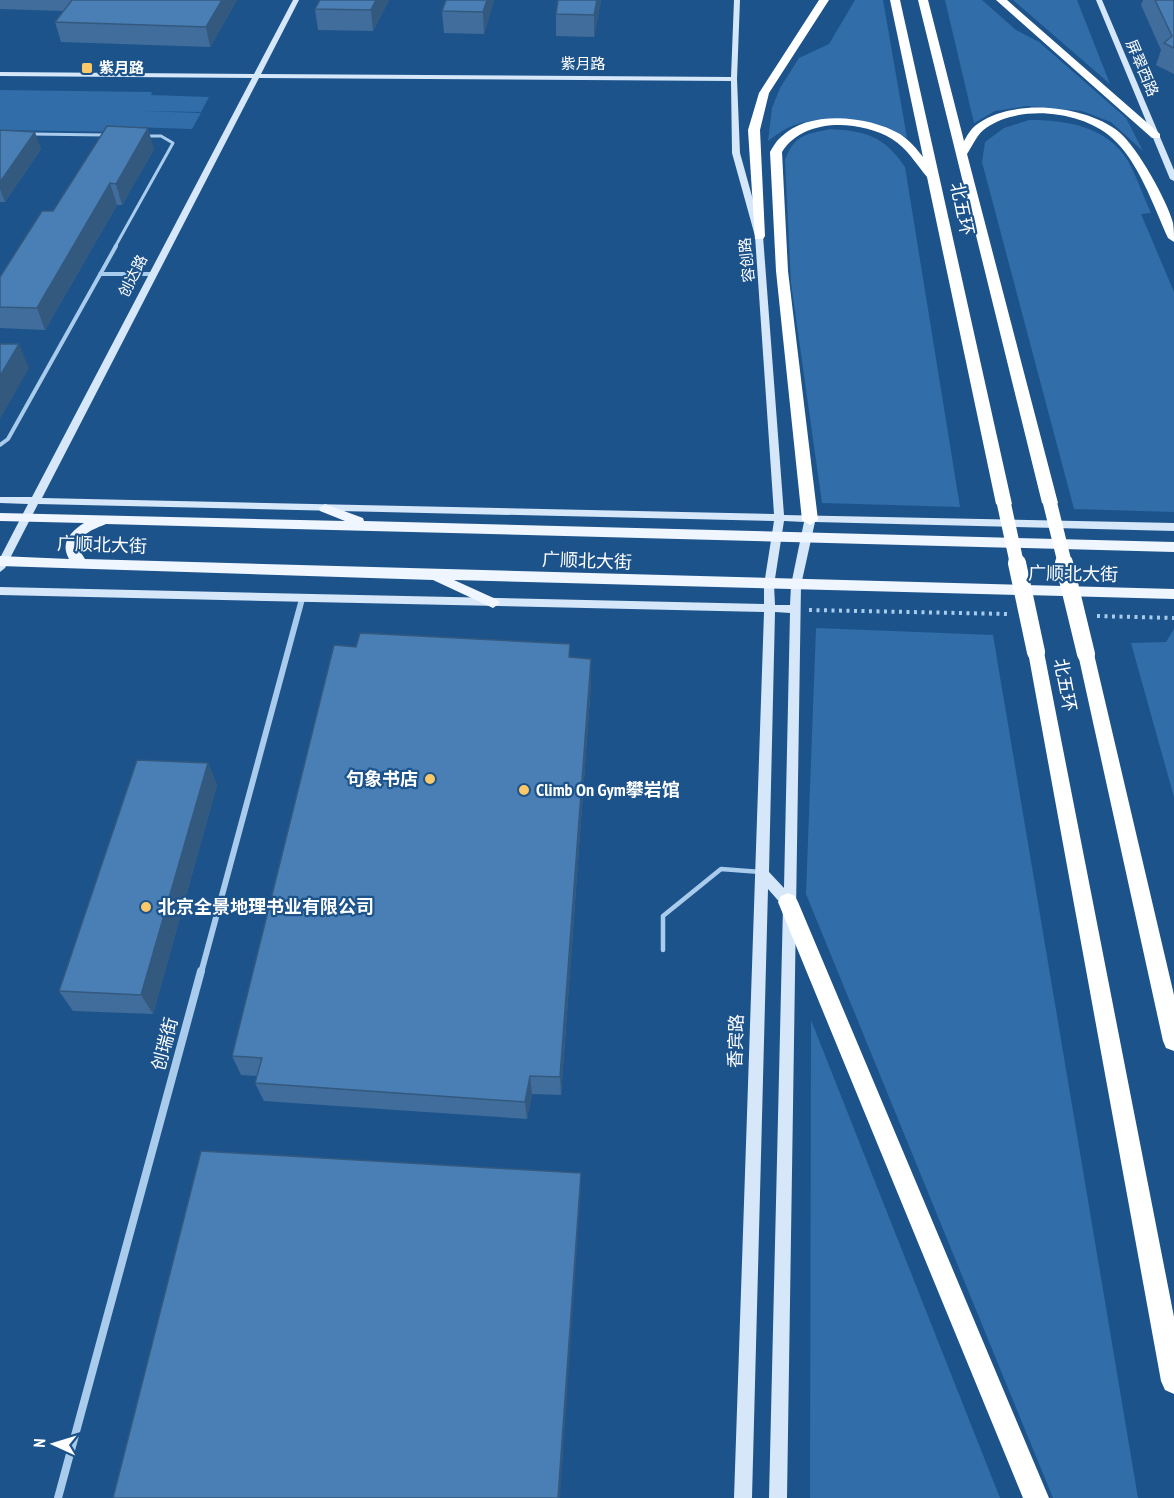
<svg xmlns="http://www.w3.org/2000/svg" width="1174" height="1498" font-family="'PT Sans Narrow','Noto Sans SC',sans-serif">
	<rect width="100%" height="100%" fill="#1d538b"/>
	<!-- green -->
	<path fill="#316da9" d="M855,0H883L907,138C872,120 830,112 792,126C784,129 775,136 768,141L772,108L780,88L799,58L829,44Z
		M945,0H982L1016,30L1039,42L1126,118L1143,151L1111,122L1082,111L1027,106L995,111L974,123Z
		M1013,0H1077L1110,84Z
		M0,90L152,92L151,95L209,97L201,112L141,111L201,113L192,129L131,127L128,132L0,130Z
		M1029,120C1066,120 1107,126 1128,161C1137,177 1143,196 1151,213L1141,214L1174,292V512L1074,509L982,162L985,142L1004,128Z
		M830,129C866,131 884,136 905,167L960,507L822,503L791,283L785,160C795,134 805,135 830,129Z
		M816,628L993,635L1138,1498H1053L806,894Z
		M1174,629V797L1131,643L1166,642Z
		M811,1020L1000,1498H810Z"/>
	<g fill="none" stroke-linecap="round" stroke-linejoin="round">
		<!-- path -->
		<path stroke="#a9cbec" stroke-width="4" stroke-dasharray="3 4.5" stroke-linecap="butt" d="M809,610L1008,614
			M1097,616L1174,618"/>
		<!-- lane-far2 -->
		<path stroke="#a9cbec" stroke-width="3" d="M30,134L105,135
			M115,247L173,143L161,136H147"/>
		<!-- lane-far1 -->
		<path stroke="#a9cbec" stroke-width="4" d="M100,274H151
			M0,445L8,439L116,246"/>
		<!-- lane -->
		<path stroke="#a9cbec" stroke-width="4.5" d="M663,950V916L721,869L761,872"/>
		<!-- street-far1 -->
		<path stroke="#a9cbec" stroke-width="6" d="M201,973L302,599"/>
		<!-- street -->
		<path stroke="#a9cbec" stroke-width="8" d="M58,1498L201,971"/>
		<!-- secondary -->
		<path fill="#d5e7f9" fill-rule="evenodd" d="M293,0H299L261,74L731,77L734,0H740L737,79L740,153L763,236L784,515L1174,523V531L815,522L801,585L787,1498H769L783,906L768,889L752,1498H734L764,612L0,595V587L764,604V585L774,521L38,504L5,568L0,572V558L28,504L0,503V497H32L252,78L0,76V72L254,74ZM259,78L731,81L732,153L755,236L774,514L42,498ZM784,521L804,522L791,585L790,605H775L774,585ZM775,612L790,613L784,888L769,872Z
			M1096,0H1102L1174,170V181L1170,179Z"/>
		<!-- primary -->
		<path fill="#eff6ff" fill-rule="evenodd" d="M325,504L363,518L364,521L1174,542V552L106,524C94,529 79,534 78,548L85,559L1174,589V599L454,580L498,600L500,603L493,608L433,580L0,566V556L69,559C60,543 70,532 84,523L0,521V513L345,521L320,511L319,508Z"/>
		<!-- highway -->
		<path fill="#fff" fill-rule="evenodd" d="M819,0H829L769,93L760,130L765,236L763,239H755L748,130L759,93Z
			M890,0H900L1012,504L1004,509L996,504L927,177C916,164 907,148 892,139C860,120 804,117 782,152L788,271L818,520L810,525L802,520L776,271L770,152C773,147 776,141 781,137C809,109 869,116 900,134C909,140 917,149 923,157Z
			M918,0H928L964,141C968,134 972,127 979,123C1014,98 1086,105 1119,132C1137,147 1167,200 1173,223C1174,229 1174,236 1174,242L1168,238C1153,205 1139,162 1112,138C1082,111 1020,104 986,128C977,134 973,145 967,154L1058,503L1050,508L1042,503Z
			M996,0H1007L1160,134V138H1152Z
			M1036,646L1042,648L1044,652L1174,1317V1394L1165,1390L1161,1381L1028,652L1030,648Z
			M1086,648L1092,650L1094,654L1174,995V1051L1166,1048L1163,1041L1078,654L1080,650Z
			M788,893L795,896L798,902L1049,1498H1023L778,902L781,896Z"/>
		<!-- highway-bridge-far1 -->
		<path stroke="#fff" stroke-width="14" d="M1050,503L1065,564
			M1004,504L1017,564"/>
		<!-- highway-bridge -->
		<path stroke="#fff" stroke-width="18" d="M1017,563L1036,652
			M1064,563L1086,654"/>
	</g>
	<!-- wall -->
	<path fill="#406d9c" d="M0,0H237L210,47L61,42L55,22L63,11L0,9Z
		M389,0L373,31L318,30L315,9Z
		M494,0L484,34L444,33L442,11Z
		M558,0H601L594,37L556,36V14Z
		M1143,0H1174V74L1156,65L1161,50L1141,5Z
		M0,130L41,149L5,202H0Z
		M154,149L122,205H117L45,330L0,328V277L53,211Z
		M570,644V658L591,659V683L561,1095L532,1094L527,1119L264,1101L255,1083L257,1076L241,1075L232,1056L356,647Z
		M208,763L217,785L153,1014L73,1011L59,991Z"/>
	<!-- shaded-wall -->
	<path fill="#34597f" d="M222,0H237L210,47L206,27Z
		M376,0H389L373,31L371,10Z
		M487,0H494L484,34L483,12Z
		M597,0H601L594,37V15Z
		M148,128L154,149L122,205L116,184Z
		M35,132L41,149L5,202L0,189V182Z
		M110,183L117,205L45,330L37,308Z
		M19,344L29,368L0,419V376Z
		M591,659V683L561,1095L560,1077Z
		M208,763L217,785L153,1014L141,995Z
		M530,1076L532,1094L527,1119L525,1102Z
		M581,1173V1189L560,1498H558Z"/>
	<!-- building -->
	<path fill="#4a7fb5" stroke="#34597f" stroke-width="1.5" d="M72,0H222L206,27L55,22Z
		M320,0H376L371,10L315,9Z
		M446,0H487L483,12L442,11Z
		M558,0H597L594,15L556,14Z
		M1155,0H1174V48L1164,43L1172,36Z
		M107,126L148,128L116,184L110,183L37,308L0,307V277L42,211H53Z
		M0,130L35,132L0,182Z
		M0,344H19L0,376Z
		M360,633L570,644L569,657L591,659L560,1077L530,1076L525,1102L255,1083L262,1058L232,1056L334,645L356,647Z
		M137,760L208,763L141,995L59,991Z
		M201,1151L581,1173L558,1498H113Z"/>
	<!-- markers -->
	<g fill="#fbc968" stroke="#1d538b" stroke-width="2">
		<rect x="81" y="62" width="12" height="12" rx="3"/>
		<circle cx="430" cy="779" r="6"/>
		<circle cx="524" cy="790" r="6"/>
		<circle cx="146" cy="907" r="6"/>
	</g>
	<g text-anchor="middle" stroke-width="4.5" stroke-linejoin="round" paint-order="stroke">
		<!-- far-street labels -->
		<g font-size="15" fill="#fff" stroke="#1d538b">
			<text x="583" y="69">紫月路</text>
			<text transform="translate(1142 68) rotate(67)" y="5">屏翠西路</text>
			<text transform="translate(747 260) rotate(-96)" y="5">容创路</text>
			<text transform="translate(133 276) rotate(-63)" y="5">创达路</text>
		</g>
		<!-- far-poi labels -->
		<g font-size="15" font-weight="bold" fill="#fff" stroke="#1d538b" text-anchor="start">
			<text x="99" y="73">紫月路</text>
		</g>
		<!-- street labels -->
		<g font-size="18" fill="#fff" stroke="#1d538b">
			<text transform="translate(962 209) rotate(78)" y="6">北五环</text>
			<text transform="translate(102 545) rotate(2)" y="6">广顺北大街</text>
			<text transform="translate(587 561) rotate(2)" y="6">广顺北大街</text>
			<text transform="translate(1073 574) rotate(1)" y="6">广顺北大街</text>
			<text transform="translate(1065 685) rotate(79)" y="6">北五环</text>
			<text transform="translate(736 1041) rotate(-88)" y="6">香宾路</text>
			<text transform="translate(165 1044) rotate(-75)" y="6">创瑞街</text>
		</g>
		<!-- poi labels -->
		<g font-size="18" font-weight="bold" fill="#fff" stroke="#1d538b" text-anchor="start">
			<text x="418" y="785" text-anchor="end">句象书店</text>
			<text x="536" y="796">Climb On Gym攀岩馆</text>
			<text x="158" y="913">北京全景地理书业有限公司</text>
		</g>
	</g>
	<!-- north arrow -->
	<g transform="translate(54 1444) rotate(274)" stroke="#1d538b" stroke-width="4.5" paint-order="stroke">
	<path d="M0-4.5L10 22L0 15L-10 22Z" fill="#ffffff"/>
	<text y="-9" font-size="16" font-weight="bold" text-anchor="middle" fill="#ffffff">N</text>
	</g>
</svg>
